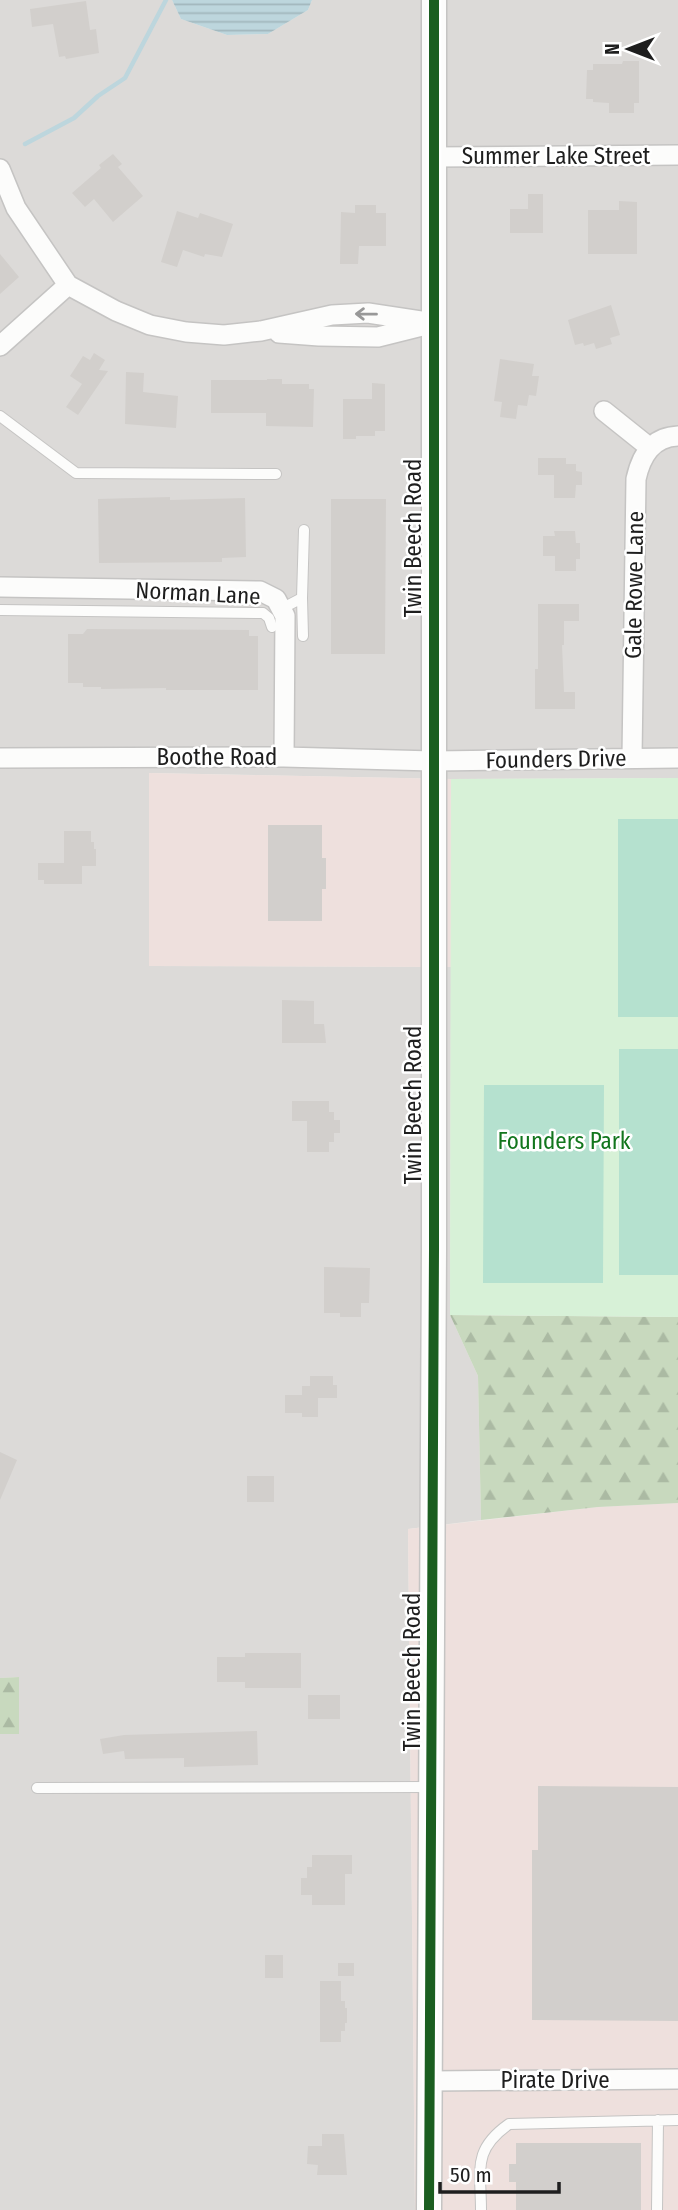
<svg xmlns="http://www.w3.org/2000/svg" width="678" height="2210" font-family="'Fira Sans Condensed',sans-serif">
	<defs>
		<pattern id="forest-firs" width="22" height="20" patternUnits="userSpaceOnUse" patternTransform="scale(1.75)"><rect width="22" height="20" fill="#c8d9be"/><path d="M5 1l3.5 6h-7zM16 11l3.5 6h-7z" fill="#abbaa3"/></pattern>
		<pattern id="water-rules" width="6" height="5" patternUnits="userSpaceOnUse" patternTransform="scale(1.75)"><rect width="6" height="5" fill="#bdd6dd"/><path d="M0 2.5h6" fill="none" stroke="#a2b7bd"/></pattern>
	</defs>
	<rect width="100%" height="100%" fill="#edebe7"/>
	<!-- residential -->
	<path fill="#dcdad8" d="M0,0H172L181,19L227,35L268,34L308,10L312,0H678V778L451,779L150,773L149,966L451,967L450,1315L478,1376L481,1520L408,1529L415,2210H0V1734L19,1733V1677L0,1678Z"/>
	<!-- commercial -->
	<path fill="#eee0dd" d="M149,773L451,779V967L149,966Z
		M678,1503V2210H415L408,1529L598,1507Z"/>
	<!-- forest -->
	<path fill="url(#forest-firs)" d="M450,1315L678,1317V1503L598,1507L481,1520L478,1376Z
		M19,1677V1734H0V1678Z"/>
	<!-- park -->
	<path fill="#d7f1d7" d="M678,778V1317L450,1315L451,779Z"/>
	<!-- pitch -->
	<path fill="#b5e1cf" d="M618,819H678V1017H618Z
		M619,1049H678V1275H619Z
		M484,1085H604L603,1283H483Z"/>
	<!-- water -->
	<path fill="url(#water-rules)" d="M172,0H312L308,10L268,34L227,35L181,19Z"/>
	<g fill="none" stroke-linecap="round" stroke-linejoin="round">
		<!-- stream -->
		<path stroke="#bdd6dd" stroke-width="4.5" d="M25,144L74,118L98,96L125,78L166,0"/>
	</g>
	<!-- building -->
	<path fill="#d2cfcc" d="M86,1L90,30L96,29L99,53L66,59L65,56L59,57L53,24L32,27L30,9Z
		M623,61H639V103H634V113H609V103L593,102V99H586L587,70H593V64H622Z
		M113,154L122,164L118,167L143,196L113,222L94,199L85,207L72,193L101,168L99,165Z
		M528,194H543V233H510V209H528Z
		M619,201L637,202V254H588V210H619Z
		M355,205H376V213H386V246H359L358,264H340L341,212L355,213Z
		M177,211L198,218L200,213L233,224L222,257L205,254L204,257L183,250L177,267L161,262Z
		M0,254L19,277L0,294Z
		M611,305L620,335L610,338L612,344L596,349L594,343L584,346L583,343L575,345L568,320Z
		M94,353L105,360L99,370L108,371L78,415L66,407L82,384L70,376L83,356L90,360Z
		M500,359L534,364L532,376H539L536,396L529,395L527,406L518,405L516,419L500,417L502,402L494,401Z
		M126,372L144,373L143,392L178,396L176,428L125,424Z
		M267,379H282V384H309V389H314L313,427L266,426V413H211V380H267Z
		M372,383L385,384V431H375V436H356V439H343V399H372Z
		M538,458H566V464H576V471L582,472V485H576L575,498H554V475H538Z
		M170,497V500L245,498L246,557L222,558V562L99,563L98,499Z
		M331,499H386L385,654H331Z
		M554,531H575L576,543H580V559H576V571H555V556H543V536H555Z
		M538,604H579V621H564V645H562L564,692H575V709H535V669H538Z
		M87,629L249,630V636H258V690H166V688L101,689V687H83V683H68V634H83Z
		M268,825H322V858H326V889H322V921H268Z
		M64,831H91V842H94V849H96V866H82V884H44V880H38V863H64Z
		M282,1000L314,1001V1024H324L326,1043H282Z
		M292,1101H329V1112H334V1120H340V1133H334V1142H329V1152H307V1121H292Z
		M324,1267L370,1268L369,1303H361V1317H340V1313H324Z
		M310,1376H333V1385H337V1398H318V1417H302V1413H285V1395H302V1386H310Z
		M0,1452L17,1460L0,1500Z
		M247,1476H274V1502H247Z
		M245,1653H301V1688H245V1682H217V1657H245Z
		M308,1695H340V1719H308Z
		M257,1731L258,1765L184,1767V1758L125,1759L124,1751L103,1754L100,1739L124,1735Z
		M538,1786L678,1787V2021L532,2020V1850H538Z
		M312,1855H352V1874H345V1905H312V1895H301V1878H307V1867H312Z
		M265,1955H283V1978H265Z
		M338,1963H354V1976H338Z
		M320,1981H341V2001H345V2008H347V2023H345V2031H341V2042H320Z
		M322,2134H344L347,2175H317L318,2165L307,2164L308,2146H322Z
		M516,2143H641V2210H516V2182H509V2164H516Z"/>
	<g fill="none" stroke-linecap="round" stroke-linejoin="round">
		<!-- service casing -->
		<g stroke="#c5c4c3" stroke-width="12">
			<path id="service" d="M0,416L76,473L276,474
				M302,598L303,636
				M281,609L302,598L304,530
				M0,610L263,613L269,618L272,627
				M37,1788L432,1787
				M481,2210C481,2170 472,2150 509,2124L678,2120
				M657,2210L658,2120"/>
		</g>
		<!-- minor casing -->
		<g stroke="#c5c4c3" stroke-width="22">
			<path id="minor" d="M434,157L678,155
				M0,169L16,208L68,285L116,311L150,325L186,332L224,335L261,331L332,315L368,313L434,323
				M279,333L319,336L378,337L426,325
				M0,346L68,285
				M604,411L649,447
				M0,587L260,591L276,599L285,616L284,757
				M632,757L636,479C641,456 652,437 678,436
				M0,758L284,757L433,761L678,758
				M431,2081L678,2079"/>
		</g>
		<!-- tertiary casing -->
		<g stroke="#c5c4c3" stroke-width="27">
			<path id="tertiary" d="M429,2210L434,1250V0"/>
		</g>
		<!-- service -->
		<use href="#service" stroke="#fcfcfb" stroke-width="10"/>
		<!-- minor -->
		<use href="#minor" stroke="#fcfcfb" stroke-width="19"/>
		<!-- tertiary -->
		<use href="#tertiary" stroke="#fcfcfb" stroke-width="24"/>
		<!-- cycleway casing -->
		<g stroke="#fff" stroke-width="15">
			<path id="cycleway" d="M429,2210L434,1250V0"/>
		</g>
		<!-- cycleway -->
		<use href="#cycleway" stroke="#1b5e20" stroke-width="10"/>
	</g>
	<!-- one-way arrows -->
	<defs><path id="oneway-shaft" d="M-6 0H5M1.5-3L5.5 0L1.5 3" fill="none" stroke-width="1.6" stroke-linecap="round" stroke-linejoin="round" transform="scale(1.75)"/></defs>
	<use stroke="#989898" href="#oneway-shaft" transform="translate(366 314) rotate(-179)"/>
	<g text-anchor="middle" stroke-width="5" stroke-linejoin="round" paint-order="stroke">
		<!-- street labels -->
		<g font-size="23" fill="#1e1e1e" stroke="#fff">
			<text x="556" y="164">Summer Lake Street</text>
			<text transform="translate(413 538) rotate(-90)" y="8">Twin Beech Road</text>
			<text transform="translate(634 585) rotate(-89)" y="8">Gale Rowe Lane</text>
			<text transform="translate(198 593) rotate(3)" y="8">Norman Lane</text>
			<text x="217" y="765">Boothe Road</text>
			<text transform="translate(556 759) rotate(-1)" y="8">Founders Drive</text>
			<text transform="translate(413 1105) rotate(-90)" y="8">Twin Beech Road</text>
			<text transform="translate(412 1672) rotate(-90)" y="8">Twin Beech Road</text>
			<text x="555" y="2088">Pirate Drive</text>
		</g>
		<!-- park labels -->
		<g font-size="23" fill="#12761d" stroke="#fff">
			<text x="564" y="1149">Founders Park</text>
		</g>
	</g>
	<!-- north arrow -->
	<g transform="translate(629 49) rotate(270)" stroke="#ffffff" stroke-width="5" paint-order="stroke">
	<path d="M0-5L12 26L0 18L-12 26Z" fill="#1e1e1e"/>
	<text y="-10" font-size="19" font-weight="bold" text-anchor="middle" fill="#1e1e1e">N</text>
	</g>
	<!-- scale -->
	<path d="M440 2182v10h119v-10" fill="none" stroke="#1e1e1e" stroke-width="3.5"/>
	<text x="450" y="2182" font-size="21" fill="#1e1e1e" stroke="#ffffff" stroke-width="5" paint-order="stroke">50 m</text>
</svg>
